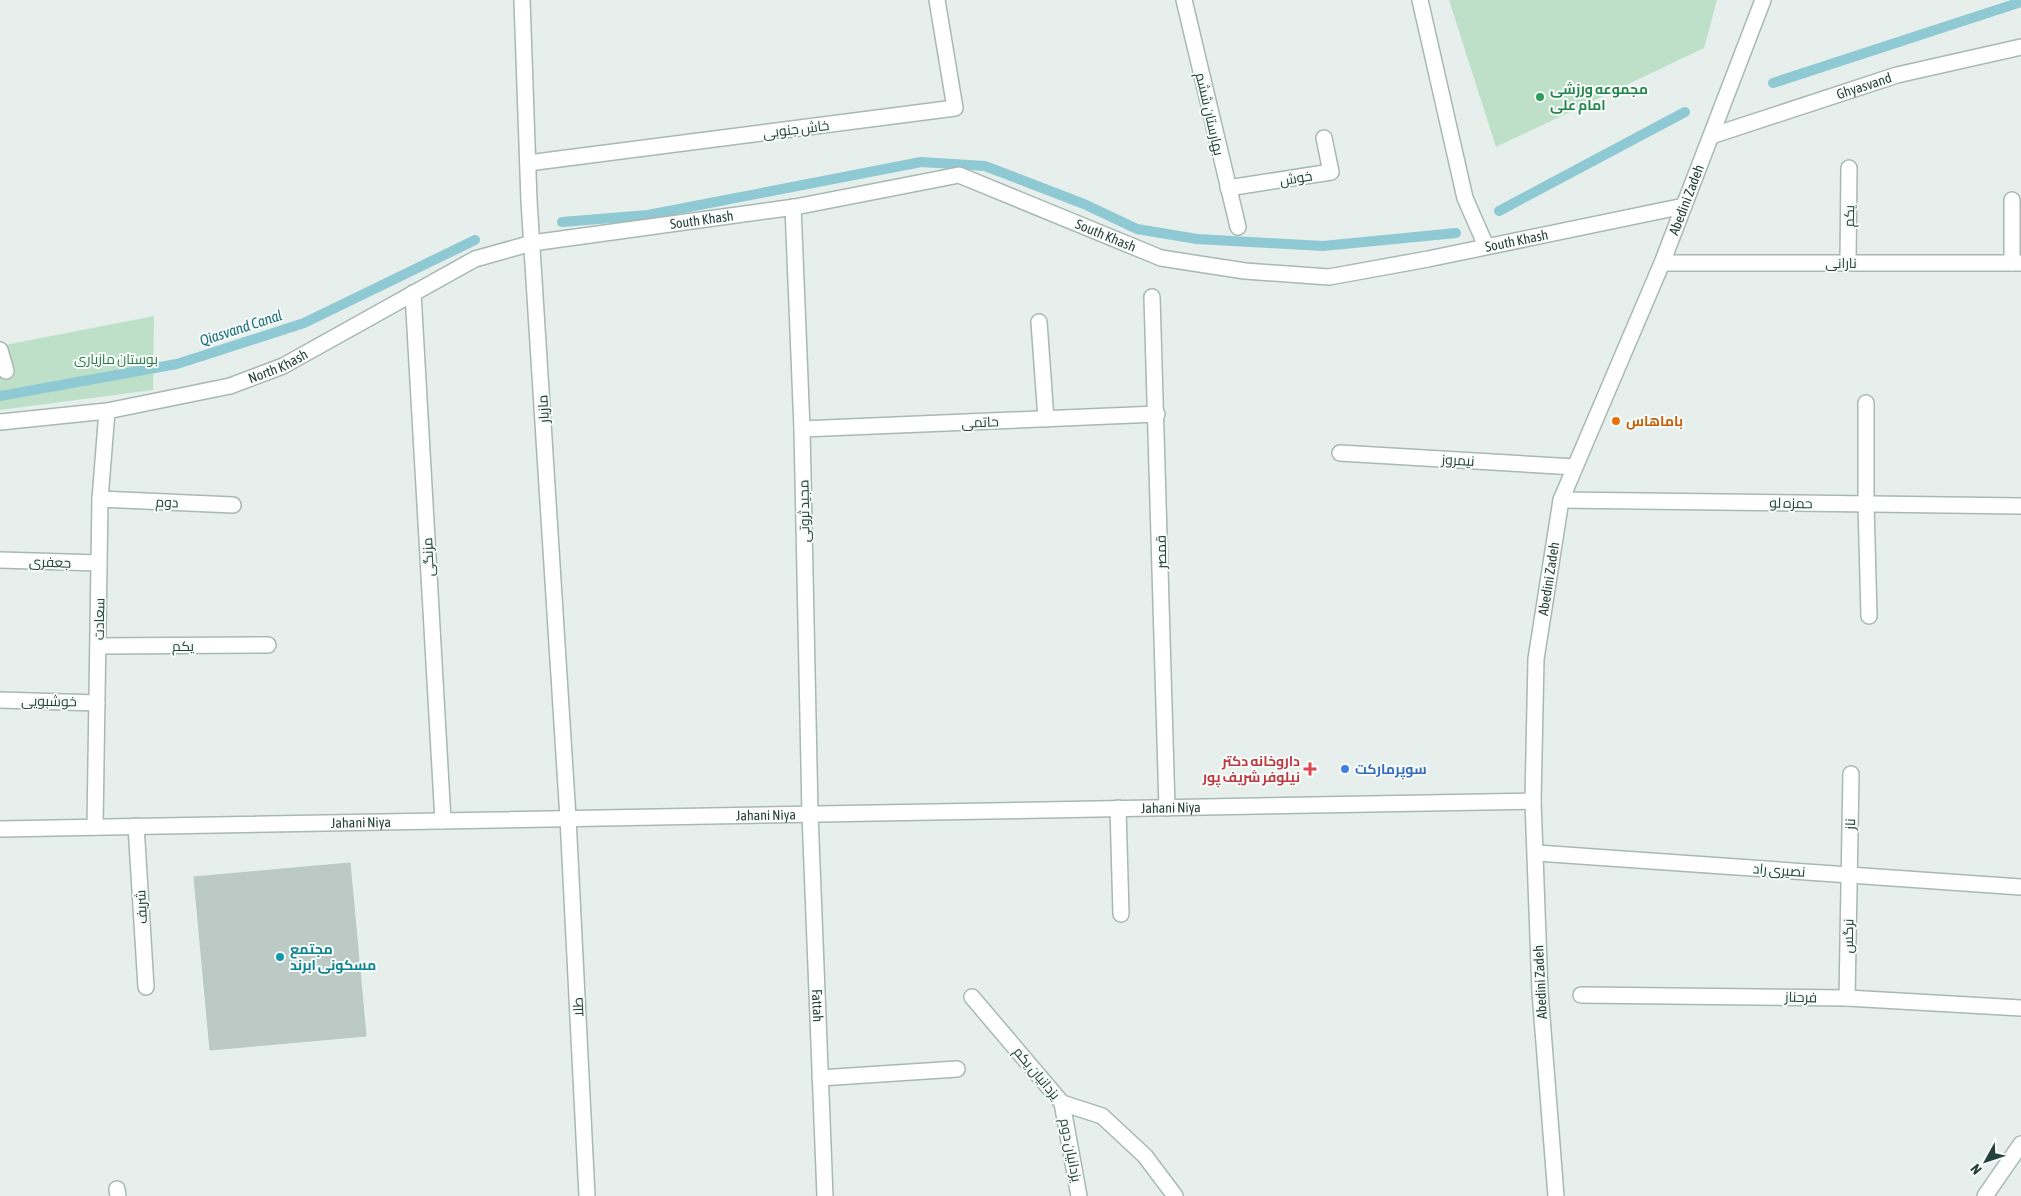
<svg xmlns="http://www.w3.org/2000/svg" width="2021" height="1196" font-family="'Asap Condensed',Cairo,sans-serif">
	<rect width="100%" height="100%" fill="#e6efeb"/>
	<!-- green -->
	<path fill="#bfe0c8" d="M1449,0H1717L1704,48L1496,147Z
		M154,316L153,390L0,410V346Z"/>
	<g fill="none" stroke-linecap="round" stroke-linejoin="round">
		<!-- stream -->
		<path stroke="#8ec9d4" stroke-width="10" d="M1773,83L2021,2
			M1499,211L1685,112
			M562,222L648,215L921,162L985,166L1084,204L1137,229L1197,239L1323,246L1456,233
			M0,396L177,364L304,323L475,240"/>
	</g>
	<!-- building -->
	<path fill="#bbcac4" stroke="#b8c9c2" d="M350,863L366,1036L210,1050L194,877Z"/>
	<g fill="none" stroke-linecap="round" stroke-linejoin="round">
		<!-- minor casing -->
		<g stroke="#a8b8b2" stroke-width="18">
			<g id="minor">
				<path d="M522,0L529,201L568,818L587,1196"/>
				<path d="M1184,0L1238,227"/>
				<path d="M1420,0L1465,198L1486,246"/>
				<path id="s1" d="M1711,136L1897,75L2021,47"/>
				<path d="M528,163L955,108L937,0"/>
				<path d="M1228,188L1331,172L1324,138"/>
				<path id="s2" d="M793,207L802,429L810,814L825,1196"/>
				<path d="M1662,263H2021"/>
				<path d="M1848,263L1849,168"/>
				<path d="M2012,263V200"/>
				<path d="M413,293L443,821"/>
				<path d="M1152,297L1167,808"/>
				<path d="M1039,322L1046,419"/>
				<path d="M0,350L6,371"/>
				<path d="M1866,403V504L1869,616"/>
				<path id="s3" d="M0,422L107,411L230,386L283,366L475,259L532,243L795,207L959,175L1161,258L1245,271L1329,277L1428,259L1684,206"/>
				<path d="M802,429L1157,414"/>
				<path d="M1340,453L1575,467"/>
				<path d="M100,499L233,505"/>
				<path d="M1561,500L2021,506"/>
				<path d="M0,560L99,563"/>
				<path d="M98,646L268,645"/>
				<path d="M0,700L97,703"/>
				<path d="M1118,808L1121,914"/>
				<path d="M136,826L146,987"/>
				<path d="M95,827L100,499L107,411"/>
				<path id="s4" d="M0,829L1533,801"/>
				<path d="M1537,853L2021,887"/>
				<path d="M1581,995L1847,998L2021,1008"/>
				<path d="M972,997L1062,1103L1102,1116L1145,1156L1175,1196"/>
				<path d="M1847,998L1851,774"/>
				<path d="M820,1078L957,1069"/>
				<path d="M1062,1103L1079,1196"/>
				<path d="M117,1189L118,1196"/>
				<path id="s5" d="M1556,1196L1540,992L1533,801L1536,659L1561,500L1662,263L1763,0"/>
				<path d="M1985,1196L2021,1144"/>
			</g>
		</g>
		<!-- minor -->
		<use href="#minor" stroke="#fff" stroke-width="15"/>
	</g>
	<!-- markers -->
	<circle fill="#2e9e5b" stroke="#f7fbf9" stroke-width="2" cx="1540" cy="97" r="5"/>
	<circle fill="#e8710a" stroke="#f7fbf9" stroke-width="2" cx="1616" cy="421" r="5"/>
	<path fill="#e0444e" stroke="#f7fbf9" stroke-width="2" d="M1307.5 761.5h5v5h5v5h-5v5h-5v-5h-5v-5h5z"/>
	<circle fill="#3f7fe0" stroke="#f7fbf9" stroke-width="2" cx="1345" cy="769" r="5"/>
	<circle fill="#0f9aa8" stroke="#f7fbf9" stroke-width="2" cx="280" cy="957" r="5"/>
	<g text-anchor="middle" stroke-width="4" stroke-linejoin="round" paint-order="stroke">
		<!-- street labels -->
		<g font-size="14" fill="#24423a" stroke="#f7fbf9">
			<text dy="5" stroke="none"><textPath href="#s1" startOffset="161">Ghyasvand</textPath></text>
			<text transform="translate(1210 114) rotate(77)" y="5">بهارستان ششم</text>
			<text transform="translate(796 129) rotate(-7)" y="5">خاش جنوبی</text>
			<text transform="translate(1296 178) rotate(-9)" y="5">خوش</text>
			<text dy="5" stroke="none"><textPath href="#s5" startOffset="1024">Abedini Zadeh</textPath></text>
			<text transform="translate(1849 216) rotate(-89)" y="5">یکم</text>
			<text dy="5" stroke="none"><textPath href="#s3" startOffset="740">South Khash</textPath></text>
			<text dy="5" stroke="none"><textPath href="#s3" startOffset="1160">South Khash</textPath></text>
			<text dy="5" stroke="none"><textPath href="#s3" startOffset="1580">South Khash</textPath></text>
			<text x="1841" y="268">نارانی</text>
			<text dy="5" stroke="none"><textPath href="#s3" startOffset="285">North Khash</textPath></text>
			<text transform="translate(543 409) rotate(-94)" y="5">مازیار</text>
			<text transform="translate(980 422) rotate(-2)" y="5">حاتمی</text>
			<text transform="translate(1458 460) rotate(3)" y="5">نیمروز</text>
			<text transform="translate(167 502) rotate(3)" y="5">دوم</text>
			<text transform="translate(1791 503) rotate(1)" y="5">حمزه لو</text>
			<text transform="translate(804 511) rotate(-91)" y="5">مجید ثروتی</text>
			<text transform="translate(1161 552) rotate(-91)" y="5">قمصر</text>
			<text transform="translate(428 557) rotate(-93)" y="5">مزنگی</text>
			<text transform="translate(50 562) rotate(2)" y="5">جعفری</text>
			<text dy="5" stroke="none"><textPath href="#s5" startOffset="619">Abedini Zadeh</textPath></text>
			<text transform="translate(99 619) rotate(-89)" y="5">سعادت</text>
			<text x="183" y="651">یکم</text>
			<text transform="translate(49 701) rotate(1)" y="5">خوشبویی</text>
			<text dy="5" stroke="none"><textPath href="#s4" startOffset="1171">Jahani Niya</textPath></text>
			<text dy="5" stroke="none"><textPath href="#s4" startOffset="766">Jahani Niya</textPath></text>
			<text dy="5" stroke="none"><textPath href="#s4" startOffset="361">Jahani Niya</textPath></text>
			<text transform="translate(1850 824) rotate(-88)" y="5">ناز</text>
			<text transform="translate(1779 870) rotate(4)" y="5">نصیری راد</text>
			<text transform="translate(141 907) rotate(-93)" y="5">شریف</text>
			<text transform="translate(1848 936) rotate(-89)" y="5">نرگس</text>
			<text transform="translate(1540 982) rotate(-93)" y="5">Abedini Zadeh</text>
			<text transform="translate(1801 997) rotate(1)" y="5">فرحناز</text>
			<text dy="5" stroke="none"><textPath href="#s2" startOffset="799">Fattah</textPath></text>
			<text transform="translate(578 1007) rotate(-93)" y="5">طلا</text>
			<text transform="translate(1037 1073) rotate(50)" y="5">یزدانیان یکم</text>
			<text transform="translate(1071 1150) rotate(79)" y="5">یزدانیان دوم</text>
		</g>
		<!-- leisure labels -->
		<g font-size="14" font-weight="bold" fill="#27864d" stroke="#f7fbf9" text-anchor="start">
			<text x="1550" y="94">مجموعه ورزشی<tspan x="1550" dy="16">امام علی</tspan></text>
		</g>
		<!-- park labels -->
		<g font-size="14" fill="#2d7a4b" stroke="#f7fbf9">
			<text x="116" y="364">بوستان مازیاری</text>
		</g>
		<!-- food labels -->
		<g font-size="14" font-weight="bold" fill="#c56008" stroke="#f7fbf9" text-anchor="start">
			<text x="1626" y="426">باماهاس</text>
		</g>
		<!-- health labels -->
		<g font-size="14" font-weight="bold" fill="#be3a42" stroke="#f7fbf9" text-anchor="end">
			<text x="1300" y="766">داروخانه دکتر<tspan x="1300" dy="16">نیلوفر شریف پور</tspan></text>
		</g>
		<!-- shop labels -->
		<g font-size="14" font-weight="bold" fill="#366cbe" stroke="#f7fbf9" text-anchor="start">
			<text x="1355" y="774">سوپرمارکت</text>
		</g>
		<!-- culture labels -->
		<g font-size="14" font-weight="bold" fill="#0d838f" stroke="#f7fbf9" text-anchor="start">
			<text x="290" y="954">مجتمع<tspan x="290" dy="16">مسکونی ابرند</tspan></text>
		</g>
		<!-- water labels -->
		<g font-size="15" font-style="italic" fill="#1c6f80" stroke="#f7fbf9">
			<text transform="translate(241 328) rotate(-18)" y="5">Qiasvand Canal</text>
		</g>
	</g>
	<!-- north arrow -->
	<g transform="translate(1986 1161) rotate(230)" stroke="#f7fbf9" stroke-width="4" paint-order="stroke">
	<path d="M0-4L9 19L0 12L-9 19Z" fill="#24423a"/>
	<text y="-8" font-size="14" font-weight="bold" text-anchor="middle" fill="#24423a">N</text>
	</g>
</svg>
